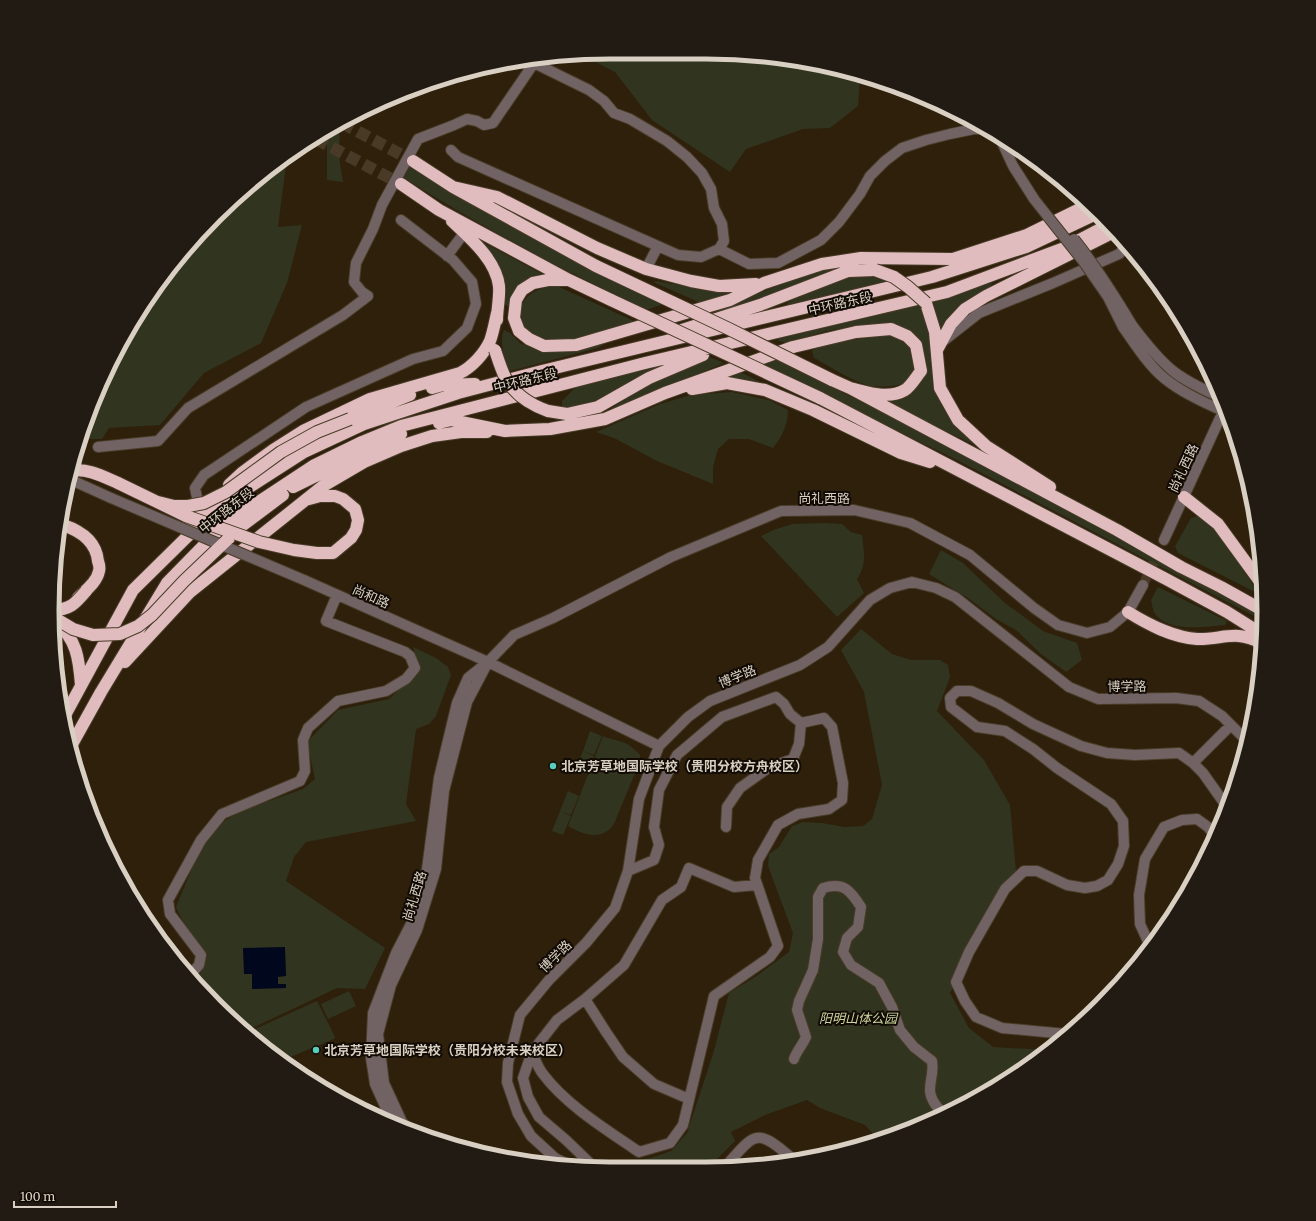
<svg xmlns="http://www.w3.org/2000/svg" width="1316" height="1221" font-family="Merriweather,'Noto Sans SC',serif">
	<rect width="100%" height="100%" fill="#2e200a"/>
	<!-- green -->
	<path fill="#31341f" d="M611,52L742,53L815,63L860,76L858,106L830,128L803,129L746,149L730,172L652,120L615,72L582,55Z
		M340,124L339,157L343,182L327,180V132Z
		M287,157L278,227L302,225L287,283L261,343L204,373L160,425L109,428L102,439H85L82,438L110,363L190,242L271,167Z
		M411,164L664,304L646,310C563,270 482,227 404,178Z
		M484,243L544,275L527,278L513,293L508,307L503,302L495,261Z
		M822,269H835L826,274L725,314L716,309Z
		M868,273L890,281L789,305L787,303L805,293L851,274Z
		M657,281C685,287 712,289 741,290L701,303L653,282Z
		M992,283L990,288L962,304L938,331L927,299Z
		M545,287H559L634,321V323L594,336L567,340L542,341L524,330C517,305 522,296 545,287Z
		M918,301L926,315L931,355L933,388L944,410L965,435L981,446V448L887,403L900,399L922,381L927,368L923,347L909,331L857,326L826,331L786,343L779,341L777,338Z
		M504,330L510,333L521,344L545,349L608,342L598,348L510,371C504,361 499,340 504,330Z
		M890,334C894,336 900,337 904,340C916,349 920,369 908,380C902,387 881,387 872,386C855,383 829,366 814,358L812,351L819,345Z
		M707,356L724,363L600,416L659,376Z
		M771,357L945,444L1169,566L1238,601L1263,618V624L1254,616L957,460L760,364Z
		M664,364L595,405L562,409V401L573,390L583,383Z
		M736,370L770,387L712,379Z
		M732,392L769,400L788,410C788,424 782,437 773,448L749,439H729L718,449L713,467V484L657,461L614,438L596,432L660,404L691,395Z
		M1199,516L1215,527L1259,594L1178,553L1175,546L1191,518Z
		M825,523L842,524L851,532L862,535C864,552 867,565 857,579L864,593L837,617L761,536L776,529L793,524Z
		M941,550L963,563L1005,603L1043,631L1077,643L1082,660L1066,672L1041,654L1016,630L996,619L968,598L929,574Z
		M1158,587L1227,621L1225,625C1205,627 1166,633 1154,612C1152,608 1152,603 1151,600Z
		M861,629L892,654L911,660H940L948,665L950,677L937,711L984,760L1010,805L1016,871L998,896L950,993L969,1028L993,1047L1047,1050L1016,1075L996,1079L990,1089L919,1127L874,1140V1135L865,1125L820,1108L807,1100L765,1115L731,1132L735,1141L707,1169L639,1167L644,1159L651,1158L671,1151L687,1133L713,1054L729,993L755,977L789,952L793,933L768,866L769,854L779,847L792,826L803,822L822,823L844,827L863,826L872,819L882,785L864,692L841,650Z
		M413,647L436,658L448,667L451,675L436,716L429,724L416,729L406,804L416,821L306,842L294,857L286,881L385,948L365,989L337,988L244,1032L195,977L201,973L205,955L185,926L176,907L197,856L219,824L243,810L303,789L315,779L307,742L338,710L389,699L420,670Z
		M590,731L602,736L594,755L583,751Z
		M603,736C620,743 626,739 640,755V761L614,824C612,826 610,830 607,831C596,840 578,832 568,826Z
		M583,751L594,756L586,775L575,770Z
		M568,791L579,796L571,815L560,811Z
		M560,811L571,816L563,835L552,831Z
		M349,991L356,1006L328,1019L321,1004Z
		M317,1001L335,1037L334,1039L283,1060L246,1033Z"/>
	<!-- water -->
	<path fill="#01071c" d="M285,947L286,976L278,977V984H286V988L252,989V974H244L243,948Z"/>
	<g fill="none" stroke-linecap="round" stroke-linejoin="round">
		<!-- minor-tunnel -->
		<path stroke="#483a26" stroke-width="10" stroke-dasharray="10 5" stroke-linecap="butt" d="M1143,585L1164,540"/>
		<!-- highway-tunnel -->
		<path stroke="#483a26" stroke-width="12" stroke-dasharray="12 6" stroke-linecap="butt" d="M342,123L413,161
			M316,139L401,184"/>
		<!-- minor casing -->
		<g stroke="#493c28" stroke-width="12">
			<path id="minor" d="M1000,138L1013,166L1034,199
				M719,249L749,264L778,263L821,240L839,222L860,194L870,176L885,161L902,148L926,140L950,134L974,129H983
				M447,256L464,233
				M646,269L658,246
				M1132,325C1144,341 1157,358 1173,371C1188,383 1205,390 1222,398
				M1123,327C1134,343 1149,366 1164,378C1181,392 1203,402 1223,411
				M942,342L979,313L1053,283L1119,254L1126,247
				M98,447L158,441L188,408L343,315L368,296L362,292L354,282L356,263L373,229L382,205L418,139L454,125L467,119L477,121L484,125L493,123L534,63L589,90L604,101L614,113L630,119L667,141L687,157L702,173L711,189L714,208L722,224L724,241L719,249L701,257L678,255L458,157L451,150
				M69,479L111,498
				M202,509L199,507L195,488L204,475L306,407L413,359L443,351L467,328L476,304L472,282L453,260L401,220
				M1164,540L1225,407
				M304,580L488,662L659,746
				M1193,763L1231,725
				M628,871L654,860L659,845L654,827L659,790L677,755L722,717L776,697L784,704L790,714L801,723L799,744L793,759L768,768L740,788L727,807L726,827
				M1150,946L1140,924L1139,895L1145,859L1164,827L1182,820L1197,819L1208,827L1215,836
				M192,973L199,965L201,955L170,914L168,900L201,840L222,814L300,781L305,771L303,740L308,728L338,701L386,691L406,679L415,668L410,656L405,652L326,621L337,595
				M585,999L606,1032L623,1057L654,1084L689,1099
				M1066,1034L1002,1028L976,1017L965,1001L956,982L969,952L1005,889L1024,871H1037L1067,885L1085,888L1097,886L1108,880L1118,864L1124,846L1123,821L1111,804L1057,768L1033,749L1005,731L977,727L951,707L950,698L957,691H971L998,703L1033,724L1081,746L1107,753L1135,755L1179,753L1193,763L1203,773L1227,807
				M532,1052C535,1059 538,1068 543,1074C566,1105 607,1130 639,1152L670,1143L683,1125L714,996L770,957L778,946L755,878L758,860L778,825L798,814L829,809L842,800L843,783L832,727L824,718L801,723
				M794,1059C795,1054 803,1044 806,1037L797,1010L799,1001L813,970L818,939V897L823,888C844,882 850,890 861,907L858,927L847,938L843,952L851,965L879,983L892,1007L900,1030L914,1047L932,1061C934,1074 930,1078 930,1090C930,1098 937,1109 944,1113
				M995,1086L1006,1080
				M398,1124L385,1106L375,1084L371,1058L373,1013L396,953L412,922L427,869L439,778L457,703L468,678L488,662L514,635L553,618L671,557L781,511L854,510L910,523L970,555L1034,608L1058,625L1087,633L1110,627L1128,612L1143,585
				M410,1130L402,1122L384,1083L378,1034L391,985L417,930L436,869L444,791L467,702L486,666
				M569,1165L555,1158L531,1136L518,1114L507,1082L508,1063L520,1015L549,980L586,943L615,908L628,871L639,799L659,746L688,717L710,701L800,665L828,647L870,600L890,588L912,582L936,588L955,597L1069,687L1098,699L1176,698L1199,701L1222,716L1247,741
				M593,1166L566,1140L539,1117L528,1097L523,1078L532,1052L557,1020L585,999L624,965L662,900L681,887L689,868L734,887L757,885
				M725,1167C756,1132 756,1127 794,1160"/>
		</g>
		<!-- highway casing -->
		<g stroke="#493c28" stroke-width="14">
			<path id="highway" d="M413,161L453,187L596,266
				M401,184L439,210L569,280L611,300
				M453,187L497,197L597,248L646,269L691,281L719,286L756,284
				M452,221C470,238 496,260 499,286C500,297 497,309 497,320
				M569,280H548L533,283L522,290L516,300L514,318L519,331L529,339L544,346L576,345L730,300L764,283L822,264L861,258L953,259L1027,235L1088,205
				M926,303L935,332L940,388L958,420L986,446L1050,487
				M682,330L760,305L848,271L875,270
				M937,350L951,324L965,309L986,296L1114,232
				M832,380L850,388L1117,530L1181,567L1221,587L1264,611
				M432,388L443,385L475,384
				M692,389L727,383L765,390L813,410L901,453L930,462
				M820,398L1166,579L1227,612L1262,634
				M548,411L567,414L598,407L649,378L703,355
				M350,419L410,395
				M439,423L451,420L505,431L550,429L605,419L665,393L793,347L856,332L891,329L907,336L916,345L921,371C916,377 911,386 905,390C888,400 867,392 850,388
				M70,471C88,468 102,476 118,483
				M229,485L243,472L273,450L303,431L370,399L460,373C472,367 484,354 490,341C493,333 495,322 497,313
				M293,487L401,434
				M1184,497L1218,524L1261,583
				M63,525C81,531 96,541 98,561C99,564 100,568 99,571C97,582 86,590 78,598
				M188,526L214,499
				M228,539L239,528L283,495
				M294,550L317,553H333L351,538L356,530L358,520L355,509L343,499L335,496H320L309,499
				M1128,612C1149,625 1172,637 1197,639C1221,640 1236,629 1261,643
				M55,621C77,639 79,659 81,685
				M125,662L190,592L323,486L364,462L401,446L432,436L461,432H487
				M63,719L133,590L200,524L240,493L304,452L364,424L458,393L542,371L932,277L1026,247L1098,213
				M71,746L101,692L167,583L215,534L242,513L313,466L362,442L401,426L645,363L947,292L1064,248L1108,225"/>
		</g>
		<!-- minor -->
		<use href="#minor" stroke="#716363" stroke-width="10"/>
		<!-- highway -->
		<use href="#highway" stroke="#e0bcbe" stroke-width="12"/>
		<!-- minor-bridge casing -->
		<g stroke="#493c28" stroke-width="12" stroke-linecap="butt">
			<path id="minor-bridge" d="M1034,199L1083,261L1108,297L1123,327
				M1074,239C1096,266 1114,295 1132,325
				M111,498L304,580"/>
		</g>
		<!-- highway-bridge casing -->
		<g stroke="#493c28" stroke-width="14" stroke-linecap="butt">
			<path id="highway-bridge" d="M596,266L729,329L832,380
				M875,270L894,277L908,287L926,303
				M611,300L820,398
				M495,350C498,359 501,369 505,377C514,394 531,405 548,411
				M118,483L186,516L259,542L294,550
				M158,502L174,506H188L204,503L226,492L281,452L317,432L350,419
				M52,610C70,610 75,604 86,591
				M53,617L73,629L93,635L120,634L138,626L152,615L184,581L228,539"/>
		</g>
		<!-- minor-bridge -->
		<use href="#minor-bridge" stroke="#716363" stroke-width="10"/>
		<!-- highway-bridge -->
		<use href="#highway-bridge" stroke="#e0bcbe" stroke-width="12"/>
	</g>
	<!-- markers -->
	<g fill="#59cebe" stroke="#110b04" stroke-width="1.5">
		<circle cx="553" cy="766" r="4"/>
		<circle cx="316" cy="1050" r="4"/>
	</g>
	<g text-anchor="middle" stroke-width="4" stroke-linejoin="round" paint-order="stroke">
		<!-- street labels -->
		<g font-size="13" fill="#d9d0c3" stroke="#110b04">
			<text transform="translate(840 303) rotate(-13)" y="5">中环路东段</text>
			<text transform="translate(525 380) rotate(-14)" y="5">中环路东段</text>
			<text transform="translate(1183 468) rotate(-65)" y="5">尚礼西路</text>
			<text x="824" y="503">尚礼西路</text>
			<text transform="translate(226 510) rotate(-38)" y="5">中环路东段</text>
			<text transform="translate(371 596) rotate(24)" y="5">尚和路</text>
			<text transform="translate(737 676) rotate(-22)" y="5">博学路</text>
			<text transform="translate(1127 686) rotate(-1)" y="5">博学路</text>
			<text transform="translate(414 896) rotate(-73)" y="5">尚礼西路</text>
			<text transform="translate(555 956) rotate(-45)" y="5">博学路</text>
		</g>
		<!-- poi labels -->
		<g font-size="13" font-weight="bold" fill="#d9d0c3" stroke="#110b04" text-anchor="start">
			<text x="561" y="771">北京芳草地国际学校（贵阳分校方舟校区）</text>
			<text x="324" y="1055">北京芳草地国际学校（贵阳分校未来校区）</text>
		</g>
		<!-- park labels -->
		<g font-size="13" font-style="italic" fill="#ccd49a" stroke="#110b04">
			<text x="858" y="1023">阳明山体公园</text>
		</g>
	</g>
	<!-- crop -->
	<path d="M0 0H1316V1221H0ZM610 59H706A551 551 0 0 1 1257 610V611A551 551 0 0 1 706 1162H610A551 551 0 0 1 59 611V610A551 551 0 0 1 610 59Z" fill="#211b13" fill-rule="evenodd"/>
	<path fill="none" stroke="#d9d0c3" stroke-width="5" d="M610 59H706A551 551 0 0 1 1257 610V611A551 551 0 0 1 706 1162H610A551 551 0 0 1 59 611V610A551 551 0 0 1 610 59Z"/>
	<!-- scale -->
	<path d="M14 1201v6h102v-6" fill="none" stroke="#d9d0c3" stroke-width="2"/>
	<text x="20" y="1201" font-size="12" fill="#d9d0c3" stroke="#110b04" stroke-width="3" paint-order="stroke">100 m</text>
</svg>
